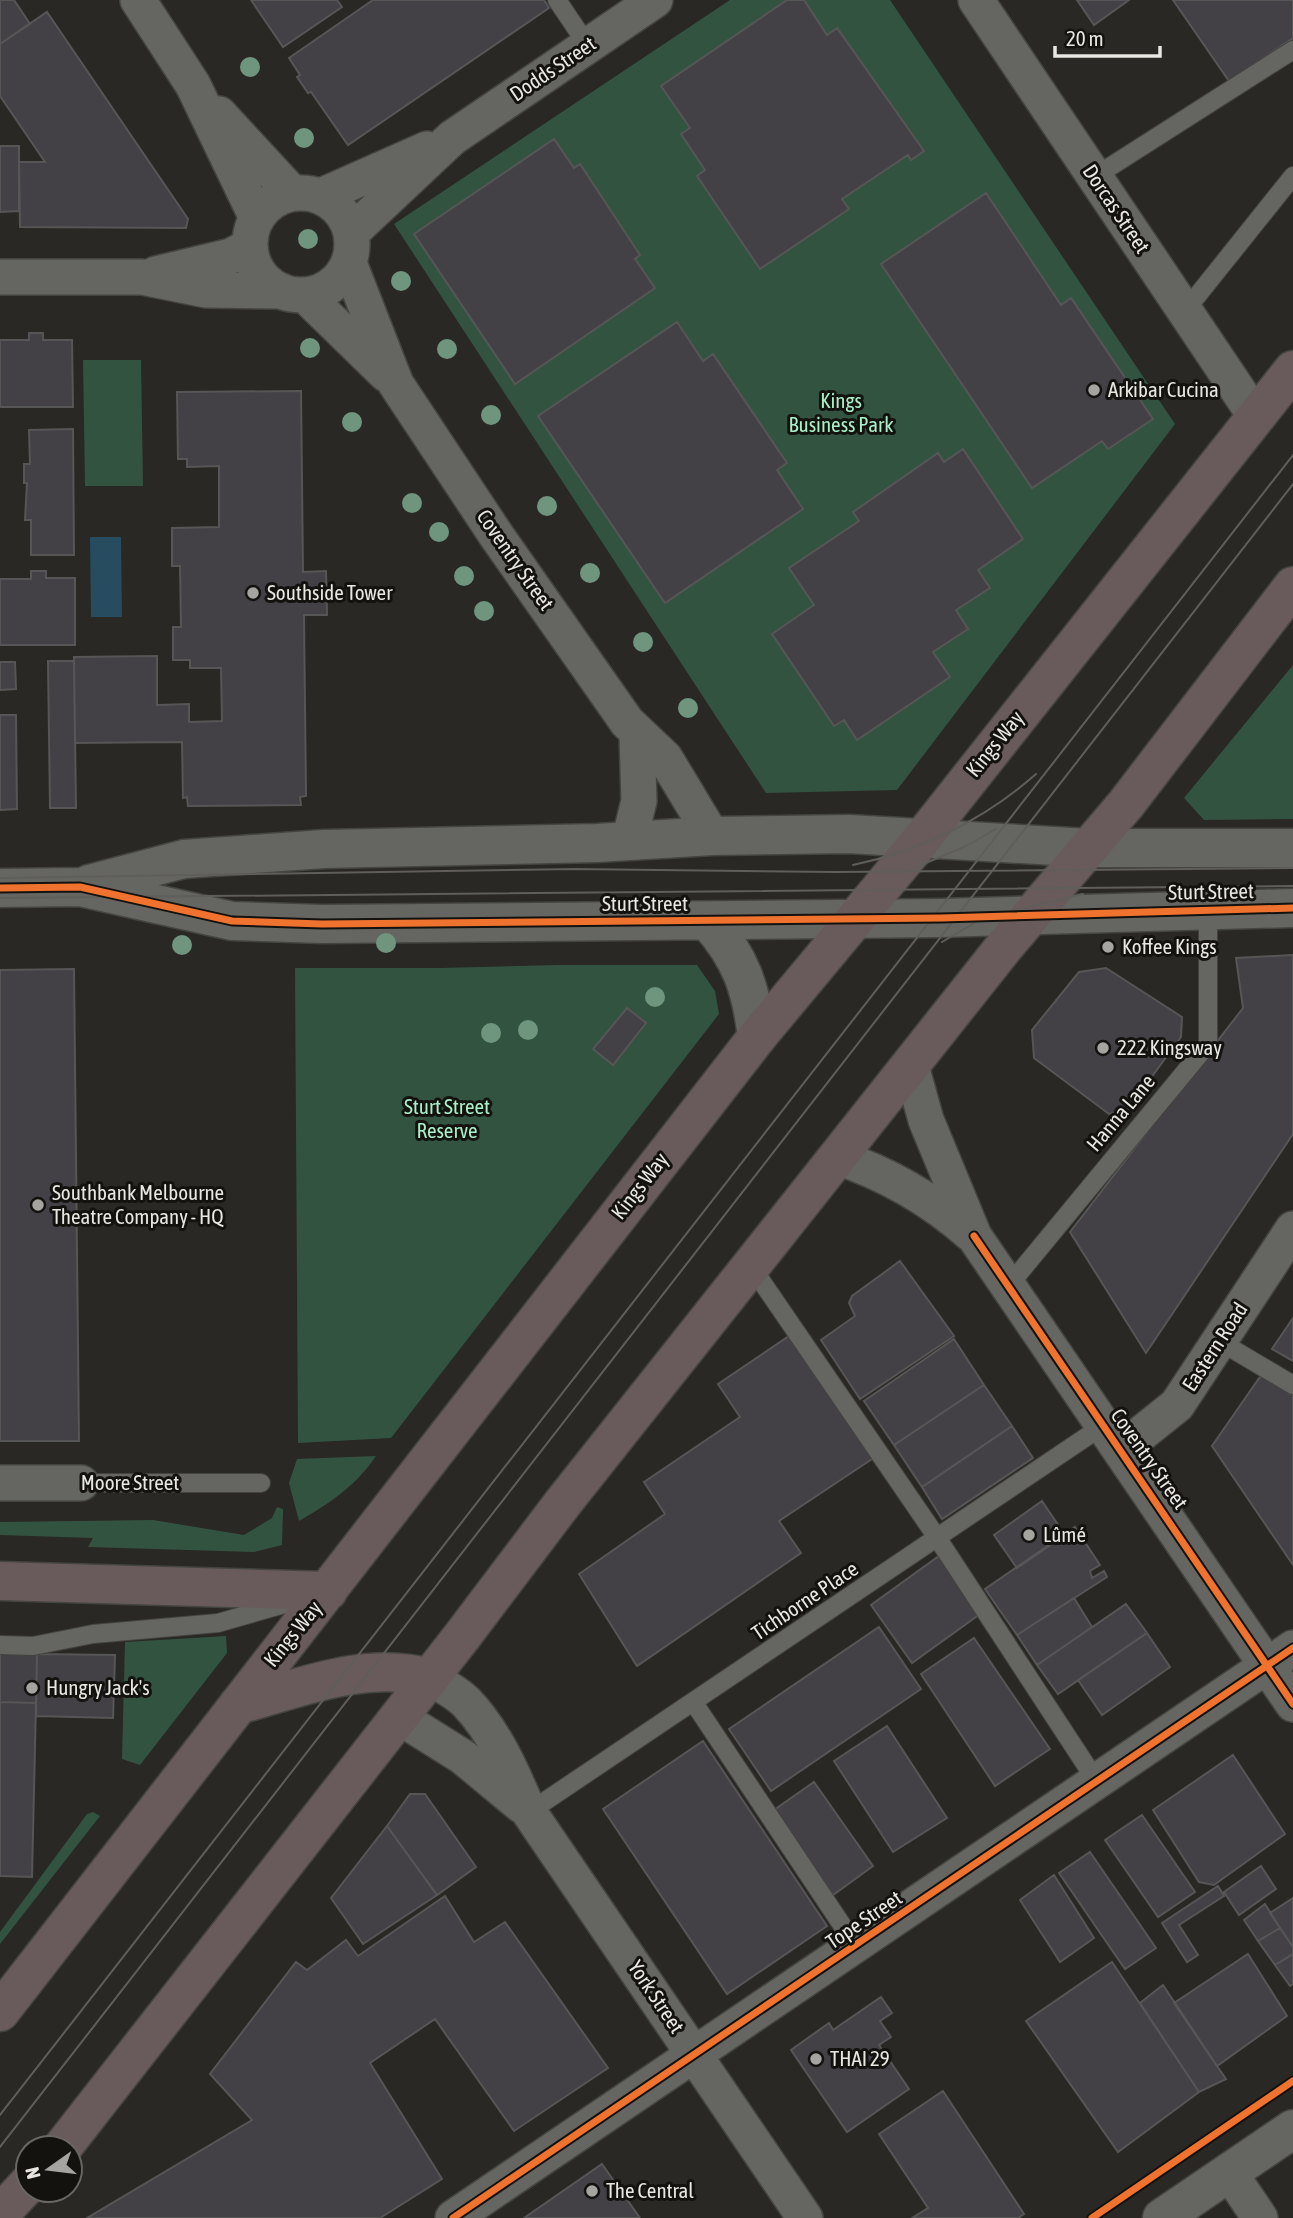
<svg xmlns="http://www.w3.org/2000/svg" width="1293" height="2218" font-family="'Asap Condensed',sans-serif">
	<rect width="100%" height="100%" fill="#292824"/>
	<!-- green -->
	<path fill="#335341" d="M730,0H890L1175,424L897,790L766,793L394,224Z
		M83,360H141L143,486H85Z
		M1293,665V819L1204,820L1184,798Z
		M558,965H697L715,991L719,1014L391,1438L298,1443L295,968H441Z
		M376,1456C356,1486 330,1503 299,1521L289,1483L297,1459Z
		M277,1507L283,1509L282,1545L254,1552L88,1547L93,1538L0,1535V1522L153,1520L244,1535L272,1518Z
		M226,1636L227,1653L140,1765L122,1759L125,1642Z
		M93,1812L100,1816L0,1944V1932L87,1814Z"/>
	<!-- water -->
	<path fill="#274c5f" d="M90,537H121L122,617H91Z"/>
	<!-- building -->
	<path fill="#434046" stroke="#575656" stroke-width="2" d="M0,0H14L30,24L0,44Z
		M251,0H337L342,7L283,47Z
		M373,0H544L549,8L348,145L311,92L308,93L297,77L300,75L289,58Z
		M787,0H804L827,35L837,28L924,151L911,160L908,155L842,199L849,209L760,269L697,176L705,170L681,134L690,128L661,86Z
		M1077,0H1129L1094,25Z
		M1173,0H1293V38L1229,81Z
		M47,12L188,219L186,228L20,227L19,162H45L0,96V44Z
		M554,139L574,168L580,164L640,255L635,259L655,288L515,384L414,234Z
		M0,146H19V211L0,212Z
		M986,193L1061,305L1071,298L1153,419L1108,449L1102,441L1032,488L881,264Z
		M677,322L703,361L713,354L787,463L777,470L803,509L665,603L538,416Z
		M29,333H43V340H72L73,407H0V340H29Z
		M301,391L303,572L326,571L327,615H304L306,796L300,797L301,805L188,806L187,797L183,798L182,742L75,743L74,657L157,656V705L189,704V722L222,721L221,668H190V660H173V627H181L180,566H172V528L219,527V466L187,467V459H178L177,392Z
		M73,429L74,555H31V520H25L27,483H24V464H30L29,430Z
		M963,449L1023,539L978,570L990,588L956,610L968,629L933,652L950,677L857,740L844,720L834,726L772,634L814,605L789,568L859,521L853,512L938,453L944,462Z
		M31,571H46V578H75V645H0V579H31Z
		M48,661H74L76,808H50Z
		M0,662H15L16,689L0,690Z
		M0,715H16L17,809L0,810Z
		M1293,955V1134L1146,1353L1070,1232L1243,1008L1236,958Z
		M1106,968L1182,1017L1181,1037L1128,1109L1109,1114L1034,1058L1032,1030L1079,972Z
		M74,969L79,1441H0V970Z
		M627,1008L646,1023L613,1065L593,1049Z
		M900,1261L954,1336L860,1399L821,1340L855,1316L849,1303L852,1296Z
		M1293,1318V1361L1272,1349Z
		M792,1334L875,1457L779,1521L801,1553L637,1666L579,1574L665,1514L644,1482L740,1417L718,1384Z
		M954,1339L984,1385L894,1445L864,1401Z
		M1262,1374L1293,1395V1565L1212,1446Z
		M984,1385L1012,1426L922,1487L894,1445Z
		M1012,1426L1033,1458L942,1519L922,1487Z
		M1042,1501L1065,1535L1017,1568L994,1535Z
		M1075,1527L1100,1565L1090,1571L1092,1578L1104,1571L1107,1577L1017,1635L985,1589Z
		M939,1556L980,1614L912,1663L871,1605Z
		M1074,1598L1092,1627L1037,1665L1017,1635Z
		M1126,1604L1147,1633L1058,1694L1037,1665Z
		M879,1627L921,1689L771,1791L729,1729Z
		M1147,1633L1170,1667L1102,1715L1078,1680Z
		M974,1638L1050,1749L995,1786L921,1674Z
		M0,1653L37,1654L36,1703L0,1702Z
		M37,1654L115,1655L113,1718L36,1716Z
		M0,1702L36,1703L32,1877L0,1876Z
		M887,1726L947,1818L893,1852L834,1761Z
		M703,1741L827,1926L727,1994L603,1809Z
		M1233,1755L1285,1834L1214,1885L1199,1882L1153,1810Z
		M814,1782L873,1866L833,1895L774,1810Z
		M410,1794H425L476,1867L437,1895L387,1826Z
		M1142,1815L1195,1892L1158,1917L1105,1840Z
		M387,1826L437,1895L363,1944L331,1898Z
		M1090,1852L1156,1948L1125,1969L1059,1873Z
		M1261,1866L1276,1889L1239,1915L1224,1892Z
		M1054,1875L1094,1938L1060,1962L1020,1900Z
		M1218,1886L1224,1896L1179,1925L1198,1955L1187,1962L1162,1923Z
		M445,1896L474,1942L505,1922L608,2068L514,2131L435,2019L370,2063L442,2179L380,2218H87L252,2120L210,2074L296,1962L307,1970L346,1940L358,1956Z
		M1293,1898V1947L1270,1913Z
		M1265,1904L1280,1928L1258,1941L1244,1920Z
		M1280,1928L1293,1947V1954L1275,1965L1258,1941Z
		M1248,1954L1287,2016L1217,2066L1174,2003Z
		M1293,1954V1984L1290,1986L1275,1965Z
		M1112,1962L1199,2092L1118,2152L1026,2021Z
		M1163,1985L1217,2066L1226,2079L1199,2092L1140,2003Z
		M881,1997L892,2013L880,2021L891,2037L879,2045L909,2089L847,2132L791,2050L829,2023L833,2030Z
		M943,2091L1024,2214L1018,2218H912L928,2208L879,2134Z
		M602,2164L640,2218H524Z"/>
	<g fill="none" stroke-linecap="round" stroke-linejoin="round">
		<!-- lane casing -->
		<g stroke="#444440" stroke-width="20">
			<path id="lane" d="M557,0L588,46
				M1094,177L1293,50
				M1185,311L1293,176
				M751,1266L938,1539L1097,1782
				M1010,1284L1208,1044V908
				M1219,1341L1293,1385
				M81,1483H261
				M0,1645L33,1646L93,1634L218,1623L291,1602
				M694,1703L856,1946
				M529,1812L1104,1425"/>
		</g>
		<!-- street casing -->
		<g stroke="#444440" stroke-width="38">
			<path id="street" d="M138,0L193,85L257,218
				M976,0L1256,417
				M219,114L292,193
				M250 244a51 51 0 1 1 102 0a51 51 0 1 1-102 0Z
				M321,196L427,149
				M351,233L452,138L655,0
				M349,263L396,384L496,535L627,722L665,758L712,836
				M156,274L231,256L250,246
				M0,277H142L206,290L282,291
				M305,295L386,374
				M629,841L639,801L637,734
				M911,1066L926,1120L974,1236L1293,1704
				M837,1157C888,1174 931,1199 971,1234
				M1122,1449L1177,1405L1293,1229
				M0,1483H81
				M430,1678C442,1685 456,1692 466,1702C495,1732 513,1774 529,1812L805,2218
				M399,1717L463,1757L521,1805
				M1229,2172L1260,2218
				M453,2218L1293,1648"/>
		</g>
		<!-- secondary casing -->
		<g stroke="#444440" stroke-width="41">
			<path id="secondary" d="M89,884L184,859L324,849L597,843L712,836L849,834L1089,848H1293
				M0,888L80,887L232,921L322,924L941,918L1293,908
				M708,921C741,958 751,988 757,1037
				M1162,2218L1293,2129"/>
		</g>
		<!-- highway casing -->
		<g stroke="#444440" stroke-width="41">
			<path id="highway" d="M0,1581L328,1591
				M238,1705C300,1688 365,1660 430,1678
				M0,2012L757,1037L916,846L1293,370
				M62,2148L463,1635L562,1504L1004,947L1126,804L1293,586
				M0,2214L28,2184"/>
		</g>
		<!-- lane -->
		<use href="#lane" stroke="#656562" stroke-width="18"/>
		<!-- street -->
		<use href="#street" stroke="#656562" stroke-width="35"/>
		<!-- secondary -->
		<use href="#secondary" stroke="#656562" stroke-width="38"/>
		<!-- highway -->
		<use href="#highway" stroke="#695b5b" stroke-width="38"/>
		<!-- tram -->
		<path stroke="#5f5e5a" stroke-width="2" d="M853,865C920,851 984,820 1036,774
			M914,868L966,846L996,829
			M0,878L575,869L835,872L1293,868
			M0,898L1293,886
			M942,942L983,918L1083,894
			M0,2115L1293,455
			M0,2147L1293,484"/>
		<!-- cycleway casing -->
		<g stroke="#13120f" stroke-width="11">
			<path id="cycleway" d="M0,888L80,887L232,921L322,924L941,918L1293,908
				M974,1236L1293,1704
				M453,2218L1293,1648
				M1092,2218L1293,2081"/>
		</g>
		<!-- cycleway -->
		<use href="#cycleway" stroke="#ef722f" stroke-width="7"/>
	</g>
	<!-- trees -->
	<g fill="#6f957e">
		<circle cx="250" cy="67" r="10"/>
		<circle cx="304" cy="138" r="10"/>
		<circle cx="308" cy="239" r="10"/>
		<circle cx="401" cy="281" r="10"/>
		<circle cx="310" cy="348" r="10"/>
		<circle cx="447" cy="349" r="10"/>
		<circle cx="491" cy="415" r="10"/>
		<circle cx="352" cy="422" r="10"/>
		<circle cx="412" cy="503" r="10"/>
		<circle cx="547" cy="506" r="10"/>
		<circle cx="439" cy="532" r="10"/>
		<circle cx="590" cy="573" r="10"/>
		<circle cx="464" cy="576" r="10"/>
		<circle cx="484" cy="611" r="10"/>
		<circle cx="643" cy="642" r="10"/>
		<circle cx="688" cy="708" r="10"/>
		<circle cx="386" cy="943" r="10"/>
		<circle cx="182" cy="945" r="10"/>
		<circle cx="655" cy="997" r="10"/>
		<circle cx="528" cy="1030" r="10"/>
		<circle cx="491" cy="1033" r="10"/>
	</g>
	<!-- markers -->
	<g fill="#a5a4a0" stroke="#13120f" stroke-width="2.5">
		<circle cx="1094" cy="390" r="7"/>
		<circle cx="253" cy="593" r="7"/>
		<circle cx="1108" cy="947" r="7"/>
		<circle cx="1103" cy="1048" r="7"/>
		<circle cx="38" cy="1205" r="7"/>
		<circle cx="1029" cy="1535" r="7"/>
		<circle cx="32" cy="1688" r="7"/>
		<circle cx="816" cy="2059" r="7"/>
		<circle cx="592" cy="2191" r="7"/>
	</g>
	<g text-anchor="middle" stroke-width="6" stroke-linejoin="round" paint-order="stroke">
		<!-- street labels -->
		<g font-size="21" fill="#e8e7e2" stroke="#13120f">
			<text transform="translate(553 69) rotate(-34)" y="7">Dodds Street</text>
			<text transform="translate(1116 209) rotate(56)" y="7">Dorcas Street</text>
			<text transform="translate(515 560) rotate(55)" y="7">Coventry Street</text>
			<text transform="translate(995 744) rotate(-51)" y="7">Kings Way</text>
			<text transform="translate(1211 892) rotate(-1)" y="7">Sturt Street</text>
			<text x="645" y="911">Sturt Street</text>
			<text transform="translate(1121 1113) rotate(-50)" y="7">Hanna Lane</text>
			<text transform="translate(640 1186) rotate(-52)" y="7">Kings Way</text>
			<text transform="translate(1215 1347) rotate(-57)" y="7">Eastern Road</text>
			<text transform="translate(1149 1459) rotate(55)" y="7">Coventry Street</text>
			<text x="130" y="1490">Moore Street</text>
			<text transform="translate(805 1601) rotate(-34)" y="7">Tichborne Place</text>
			<text transform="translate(293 1634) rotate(-51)" y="7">Kings Way</text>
			<text transform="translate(864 1920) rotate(-34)" y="7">Tope Street</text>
			<text transform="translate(656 1997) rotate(56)" y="7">York Street</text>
		</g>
		<!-- poi labels -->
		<g font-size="21" fill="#e8e7e2" stroke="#13120f" text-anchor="start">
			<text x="1108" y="397">Arkibar Cucina</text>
			<text x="267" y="600">Southside Tower</text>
			<text x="1122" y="954">Koffee Kings</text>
			<text x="1117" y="1055">222 Kingsway</text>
			<text x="52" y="1200">Southbank Melbourne<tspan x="52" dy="24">Theatre Company - HQ</tspan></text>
			<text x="1043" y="1542">Lûmé</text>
			<text x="46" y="1695">Hungry Jack's</text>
			<text x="830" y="2066">THAI 29</text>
			<text x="606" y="2198">The Central</text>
		</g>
		<!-- park labels -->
		<g font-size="21" fill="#a9efc7" stroke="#13120f">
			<text x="841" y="408">Kings<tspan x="841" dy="24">Business Park</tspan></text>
			<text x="447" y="1114">Sturt Street<tspan x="447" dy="24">Reserve</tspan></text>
		</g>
	</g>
	<!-- north arrow -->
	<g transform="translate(49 2169) rotate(256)"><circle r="33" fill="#13120f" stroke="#686763" stroke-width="2"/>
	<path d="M0-5L12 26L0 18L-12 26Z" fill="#a5a4a0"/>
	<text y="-10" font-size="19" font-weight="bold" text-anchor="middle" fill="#e8e7e2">N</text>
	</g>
	<!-- scale -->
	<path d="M1055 46v10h105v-10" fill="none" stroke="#e8e7e2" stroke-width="3.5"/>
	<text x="1066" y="46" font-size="21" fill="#e8e7e2" stroke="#13120f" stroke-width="5" paint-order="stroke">20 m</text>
</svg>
